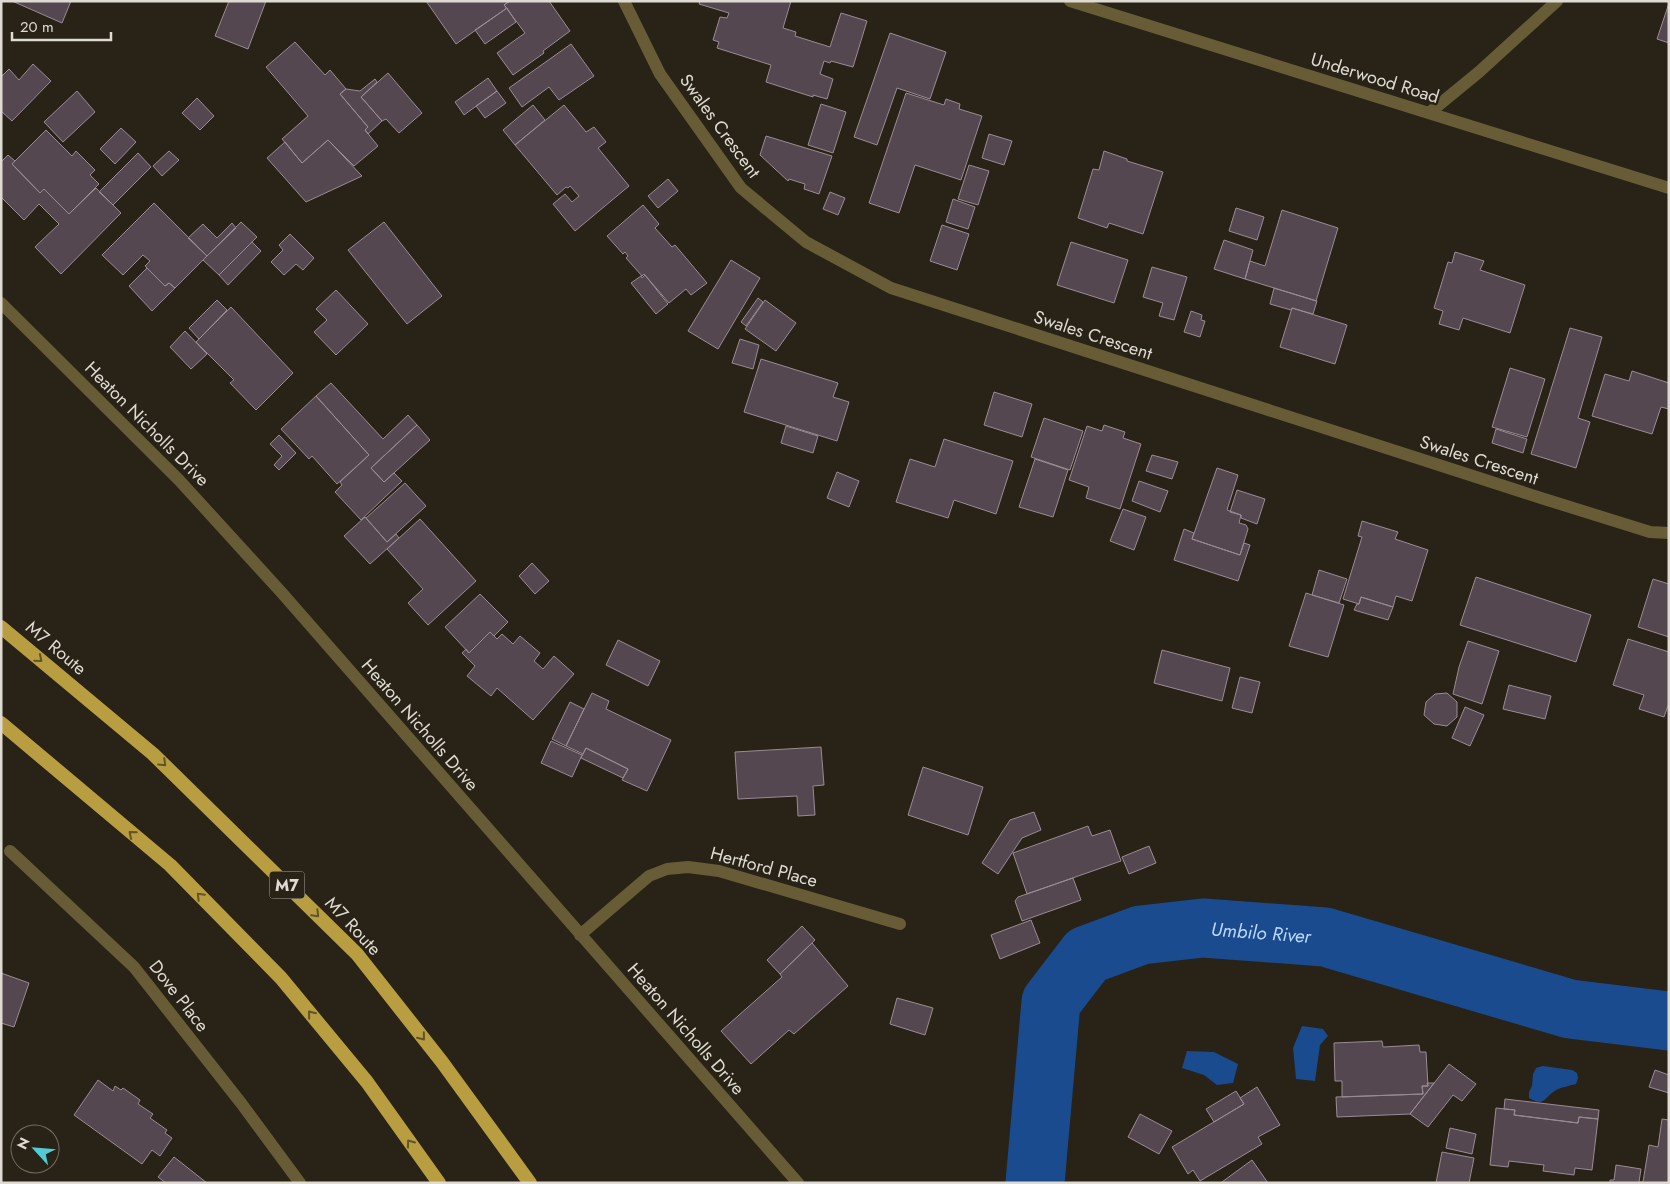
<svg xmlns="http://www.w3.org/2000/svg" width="1670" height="1184" font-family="Jost,sans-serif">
	<rect width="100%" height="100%" fill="#282316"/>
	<!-- water -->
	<path fill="#1a4b8f" d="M1302,1026L1323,1029L1328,1036L1320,1045L1315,1081L1296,1079L1293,1048Z
		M1187,1051L1214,1052L1238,1064L1233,1083L1217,1085L1204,1075L1182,1068Z
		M1543,1066L1572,1070L1577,1073L1578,1078L1576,1084C1569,1086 1562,1087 1556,1090C1544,1097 1545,1108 1529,1098V1092L1532,1086L1533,1074L1536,1068Z"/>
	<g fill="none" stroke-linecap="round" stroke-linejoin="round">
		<!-- river -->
		<path stroke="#1a4b8f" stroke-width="59" id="s1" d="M1035,1183L1051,1002L1087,955L1141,935L1203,928L1325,937L1570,1009L1669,1021"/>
	</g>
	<!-- building -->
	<path fill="#554750" stroke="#9b8b95" d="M12,1H71L62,23Z
		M229,1H266L248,49L215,36Z
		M426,1H510L504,5L507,8L456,44Z
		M510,1H549L570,31L543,51L544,53L513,75L497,53L525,33L504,5Z
		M700,1H791L783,28L796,32L795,36L830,47L841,13L867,21L853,67L831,61L830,63L824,61L820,74L833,79L827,99L813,95V97L766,82L771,65L717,48L719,42L713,40L720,17L727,18L729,13L699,4Z
		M1669,3V43L1657,39Z
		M507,8L516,22L485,44L475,30Z
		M890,33L946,52L930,99L897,88L877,145L854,137Z
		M295,42L325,75L330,70L346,89L340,94L368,127L365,130L378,146L354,166L328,140L302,163L282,139L308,116L266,67Z
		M571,44L594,76L559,100L549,87L522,107L509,88Z
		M33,64L51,81L12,121L1,111V77L9,69L19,80Z
		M388,73L422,113L399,133L386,119L382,121L361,97Z
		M488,78L497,91L464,115L455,102Z
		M375,79L377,82L361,97L382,121L368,134L365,130L368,127L340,94L346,89L360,91Z
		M77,91L95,112L63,142L44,122Z
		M497,91L506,103L485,118L476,106Z
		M906,93L944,105L946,99L960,104L959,109L982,116L961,180L915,165L899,213L869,203Z
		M197,98L214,116L200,130L182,113Z
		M821,104L846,112L833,153L808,145Z
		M533,105L545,120L515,145L503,130Z
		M564,105L586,132L594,127L606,142L598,148L629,186L575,231L553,204L565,194L572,202L579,196L570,186L568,188L566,187L557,195L515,145Z
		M121,128L136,142L115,164L100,149Z
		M46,130L72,156L76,151L95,170L90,175L99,184L69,214L44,189L40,193L12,164Z
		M989,134L1012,141L1004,165L982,158Z
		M766,136L832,156L819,194L804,189L805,184L789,179L788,181L760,155Z
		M328,140L362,176L306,202L267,158L285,142L302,163Z
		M169,151L179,160L162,176L153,166Z
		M1104,151L1127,159V161L1163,172L1143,234L1109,223L1107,228L1078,218L1093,169L1099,170Z
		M138,153L151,167L113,205L99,192Z
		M8,155L15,161L12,164L40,193L44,189L69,214L96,188L121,213L61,274L35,247L59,224L39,204L24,220L1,197V162Z
		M969,165L989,171L978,205L958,199Z
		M668,179L678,191L658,208L648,196Z
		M830,192L845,198L838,215L823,209Z
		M953,199L975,207L968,229L946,222Z
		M154,203L207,256L175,288L169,283L165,286L145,266L150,261L143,255L123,275L102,255Z
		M643,205L659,224L655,228L672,247L675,245L707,283L691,295L686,289L669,303L644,274L642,276L626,258L628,256L625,252L623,254L607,236Z
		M1236,208L1264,217L1257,240L1229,231Z
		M1282,210L1338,228L1316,301L1245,279L1250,261L1265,266Z
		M241,222L257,237L219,275L203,260Z
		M384,222L442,296L407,324L348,250Z
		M232,223L236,228L207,256L188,238L203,224L217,238Z
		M942,225L969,234L957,270L930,261Z
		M290,234L314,258L303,270L296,264L284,275L271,262L283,250L279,245Z
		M1224,240L1253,250L1245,279L1214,269Z
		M252,242L261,251L228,285L219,275Z
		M1071,242L1128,260L1114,303L1057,285Z
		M1455,252L1484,261L1480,270L1525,285L1510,333L1463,318L1459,330L1439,324L1443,311L1434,308L1448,262L1452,263Z
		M731,260L760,278L718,349L688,331Z
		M1152,267L1187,277L1174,320L1159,316L1163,303L1143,297Z
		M147,268L165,286L169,283L175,288L152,311L129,286Z
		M645,275L668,304L656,314L631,283L641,276L642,278Z
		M1274,288L1317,301L1313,314L1292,308L1291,310L1270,304Z
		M336,290L368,324L336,355L314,332L327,320L316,309Z
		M758,298L763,302L746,326L741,322Z
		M217,300L227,310L199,339L189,328Z
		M765,300L796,323L776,351L745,329Z
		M231,307L293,373L256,410L230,383L234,380L196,342Z
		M1292,308L1347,325L1335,364L1280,347Z
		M1191,311L1202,315L1201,320L1205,321L1200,337L1184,332Z
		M1570,328L1602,337L1578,418L1590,422L1576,468L1531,454Z
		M185,331L207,354L191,369L170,347Z
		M740,339L759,345L753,369L732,363Z
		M761,359L838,383L833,397L849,402L837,441L744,412Z
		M1510,368L1545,379L1527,437L1492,427Z
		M1632,371L1669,383V409L1661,407L1652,434L1592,416L1605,374L1629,381Z
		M331,383L383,439L408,415L417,425L371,468L384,482L394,473L402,481L361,520L335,492L342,485L340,482L369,455L316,396Z
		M994,392L1032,404L1022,437L984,425Z
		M316,396L369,455L337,484L312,456L309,459L281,429Z
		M1044,418L1083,431L1070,470L1031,457Z
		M417,425L430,440L384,482L371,468Z
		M1104,425L1125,432L1123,438L1141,444L1120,509L1086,498L1089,487L1069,480L1087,426L1102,431Z
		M786,426L818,436L813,453L781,443Z
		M1496,429L1527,439L1523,453L1492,443Z
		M279,435L296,453L279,470L274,465L282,456L270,444Z
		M944,439L1013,461L996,514L954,500L948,518L896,502L910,459L935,467Z
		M1152,455L1178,462L1172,479L1146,471Z
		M1035,459L1068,470L1053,517L1019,507Z
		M1217,468L1238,475L1227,510L1241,515L1239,523L1246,525L1248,529L1240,555L1192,539Z
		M837,472L859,481L849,507L827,498Z
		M1139,481L1168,491L1160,512L1132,501Z
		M405,483L426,506L387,542L366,518Z
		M1237,490L1265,499L1257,524L1241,518V515L1230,512Z
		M1123,509L1146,517L1134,550L1110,541Z
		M365,517L387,542L396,534L399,538L370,564L344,536Z
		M420,519L476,581L428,625L408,603L423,589L387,549Z
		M1362,521L1398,532L1395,539L1428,550L1412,601L1396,596L1393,607L1361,597L1359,604L1343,599L1362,537L1358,536Z
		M1184,529L1194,533L1192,539L1240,555L1244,543L1250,545L1238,581L1174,560Z
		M532,563L549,581L535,594L519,576Z
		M1319,570L1347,579L1339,603L1312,595Z
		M1476,577L1591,615L1576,662L1460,625Z
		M1653,579L1669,584V637L1638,627Z
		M1306,593L1344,605L1328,657L1289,646Z
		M480,594L508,622L494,636L490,632L469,653L445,627Z
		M1361,597L1393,607L1388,620L1354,610L1357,604H1359Z
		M490,632L497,639L502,634L513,644L520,636L540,653L534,661L543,669L554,656L574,674L533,720L497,688L491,696L467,676L475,666L462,653L466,649L469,653Z
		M1628,639L1669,652V703L1664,717L1639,709L1644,695L1613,685Z
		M618,640L660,661L648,686L606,665Z
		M1468,641L1499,651L1482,704L1453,694L1459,667Z
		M1162,650L1230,668L1222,701L1154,683Z
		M1240,677L1260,682L1252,713L1232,708Z
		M1509,685L1551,696L1545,719L1503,709Z
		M592,693L609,701L606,709L671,740L647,791L622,780L628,769L586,748L583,754L566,746Z
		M1447,693L1457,702V717L1447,726L1434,724L1424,715L1426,702L1435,694Z
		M570,702L584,709L566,746L552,739Z
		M1465,707L1484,715L1470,746L1452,738Z
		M551,741L582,755L572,777L541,763Z
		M821,747L824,785L813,786L815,815L798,816L797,796L738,799L735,752Z
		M586,748L628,769L623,778L581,758Z
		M923,767L983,787L968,835L908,815Z
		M1034,812L1041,830L1022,838L998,874L982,863L1010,820Z
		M1088,826L1092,836L1110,830L1121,861L1027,894L1013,853Z
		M1149,846L1156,863L1129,874L1122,857Z
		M1073,878L1081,900L1022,921L1015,901L1018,897Z
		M1031,920L1040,943L1000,959L991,935Z
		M802,926L815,940L780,974L767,960Z
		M812,943L848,986L794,1034L789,1030L751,1064L721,1031L782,977L780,974Z
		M1,973L29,983L14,1027L1,1023Z
		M897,998L933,1008L925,1035L890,1024Z
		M1382,1041L1383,1047L1419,1045L1420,1052H1426L1428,1086H1422L1423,1094L1342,1097V1081H1335L1334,1043Z
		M1449,1064L1476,1084L1462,1101L1453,1095L1428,1127L1410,1114Z
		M1655,1070L1669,1075V1093L1649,1087Z
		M98,1080L113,1091L115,1086L121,1090L123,1088L140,1100L138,1104L153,1114L150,1118L167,1130L165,1133L172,1138L160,1156L152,1150L142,1164L74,1115Z
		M1427,1083H1434L1410,1114L1337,1117L1336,1097L1423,1094L1422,1086H1428Z
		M1257,1087L1280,1125L1258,1137L1262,1144L1200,1181L1193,1170L1188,1174L1172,1147L1244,1104L1240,1098Z
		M1236,1091L1244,1104L1214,1122L1206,1109Z
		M1505,1099L1599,1110L1598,1119L1579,1117L1578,1123L1514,1115L1515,1110L1504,1109Z
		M1496,1108L1515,1110L1514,1115L1578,1123L1579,1117L1598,1119L1592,1170L1575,1168L1574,1175L1543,1171L1544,1165L1509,1161L1508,1167L1490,1165Z
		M1140,1114L1172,1131L1159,1154L1128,1137Z
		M1662,1119L1669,1120V1183H1610V1180H1614L1616,1165L1641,1169L1639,1182H1643L1649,1145L1658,1147Z
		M1450,1128L1476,1134L1472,1154L1446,1148Z
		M1442,1152L1474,1158L1469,1183H1436Z
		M174,1157L207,1183H166L158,1177Z
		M1252,1160L1268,1183H1223L1222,1182Z"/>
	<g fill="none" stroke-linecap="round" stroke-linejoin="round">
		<!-- minor -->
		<path stroke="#675c36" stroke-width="12" d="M624,1L660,74L741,188L806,242L891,288L1541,498L1650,532L1669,533
			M1070,1L1669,188
			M1429,113L1479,72L1557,1
			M1,303L179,480L282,593L798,1183
			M10,851L134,967L241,1103L300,1183
			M580,935L649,876L667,869L688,867L719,871L900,924"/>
		<!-- trunk -->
		<path stroke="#b89e41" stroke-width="14" d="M1,627L153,754L357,954L442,1062L530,1183
			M1,723L170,865L281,978L367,1082L439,1183"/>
	</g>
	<!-- one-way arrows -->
	<defs><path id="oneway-chevron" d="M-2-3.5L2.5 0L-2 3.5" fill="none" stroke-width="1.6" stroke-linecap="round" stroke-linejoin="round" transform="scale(1.25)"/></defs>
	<g stroke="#625427">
		<use href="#oneway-chevron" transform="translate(39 659) rotate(40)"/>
		<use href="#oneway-chevron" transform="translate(163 763) rotate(44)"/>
		<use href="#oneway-chevron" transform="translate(132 834) rotate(-140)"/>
		<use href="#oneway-chevron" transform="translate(200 896) rotate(-135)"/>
		<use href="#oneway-chevron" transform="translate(316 914) rotate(45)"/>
		<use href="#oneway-chevron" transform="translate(311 1014) rotate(-129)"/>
		<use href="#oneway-chevron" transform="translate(422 1037) rotate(51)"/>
		<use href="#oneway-chevron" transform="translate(410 1143) rotate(-126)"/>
	</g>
	<g text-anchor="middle" stroke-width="5" stroke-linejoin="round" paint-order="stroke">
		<!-- shield labels -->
		<rect fill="#282316" stroke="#a8a49a" stroke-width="1" x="269.5" y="871.5" width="35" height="27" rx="4"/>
		<g font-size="16" font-weight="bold" fill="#dfdbd3">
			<text x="287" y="891">M7</text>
		</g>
		<!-- street labels -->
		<g font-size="18" fill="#dfdbd3" stroke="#282316">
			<text transform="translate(1375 78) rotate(17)" y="6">Underwood Road</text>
			<text transform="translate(720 126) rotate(54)" y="6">Swales Crescent</text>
			<text transform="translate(1093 335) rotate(18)" y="6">Swales Crescent</text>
			<text transform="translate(147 424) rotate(45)" y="6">Heaton Nicholls Drive</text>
			<text transform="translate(1479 460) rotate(18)" y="6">Swales Crescent</text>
			<text transform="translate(56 648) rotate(40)" y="6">M7 Route</text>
			<text transform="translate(420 725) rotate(49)" y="6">Heaton Nicholls Drive</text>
			<text transform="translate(764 867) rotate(15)" y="6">Hertford Place</text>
			<text transform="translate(353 926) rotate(47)" y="6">M7 Route</text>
			<text transform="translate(179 996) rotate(52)" y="6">Dove Place</text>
			<text transform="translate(686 1029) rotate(49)" y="6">Heaton Nicholls Drive</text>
		</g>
		<!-- water labels -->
		<g font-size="19" font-style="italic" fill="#bcd7fe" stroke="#282316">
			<text dy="7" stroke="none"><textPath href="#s1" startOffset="419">Umbilo River</textPath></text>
		</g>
	</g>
	<!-- border -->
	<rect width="1670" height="1184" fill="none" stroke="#dfdbd3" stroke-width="5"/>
	<!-- north arrow -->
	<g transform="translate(35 1149) rotate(296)"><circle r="24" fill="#282316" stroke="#716d62"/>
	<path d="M0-4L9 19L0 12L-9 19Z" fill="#52cbd7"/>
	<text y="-8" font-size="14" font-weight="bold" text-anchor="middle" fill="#dfdbd3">N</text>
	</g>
	<!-- scale -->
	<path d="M12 32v8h99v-8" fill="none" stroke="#dfdbd3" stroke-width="2.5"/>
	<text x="20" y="32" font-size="15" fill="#dfdbd3" stroke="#282316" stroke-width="4" paint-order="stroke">20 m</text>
</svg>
